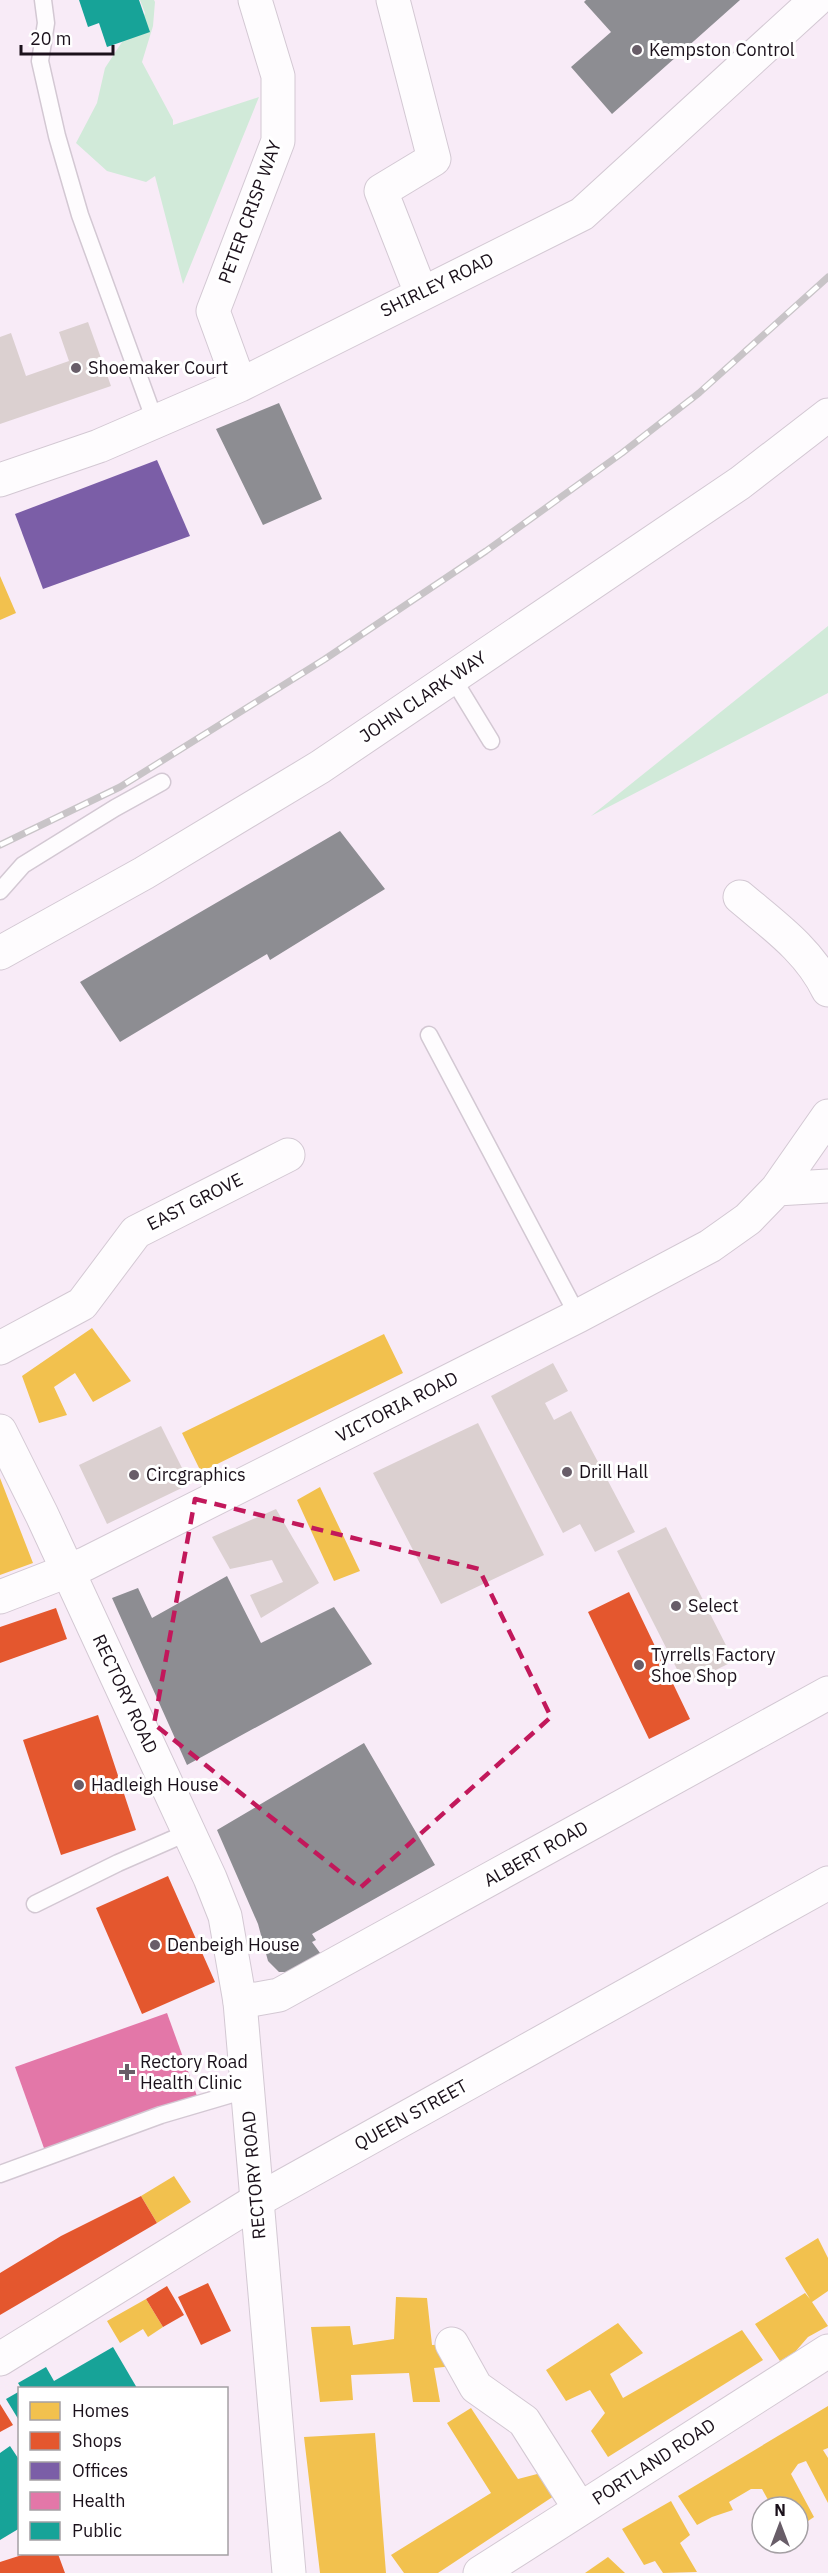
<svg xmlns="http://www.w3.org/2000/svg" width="828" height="2573" font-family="'IBM Plex Sans',sans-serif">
	<rect width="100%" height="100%" fill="#f8ebf7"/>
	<!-- green -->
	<path fill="#d1ead9" d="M140,0H154L155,2L153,26L142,62L173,120V125L259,97L183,284L155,176L146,182L107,171L76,143L97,103L105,68L122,42L139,27L145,13Z
		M828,626V693L591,816Z"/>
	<!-- homes -->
	<path fill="#f2c14e" d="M0,576L16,613L0,620Z
		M92,1328L131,1381L93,1402L75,1373L54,1387L67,1415L39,1423L22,1376Z
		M384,1334L403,1373L201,1472L182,1433Z
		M0,1478L33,1563L0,1575Z
		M320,1487L360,1571L334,1581L297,1500Z
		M174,2176L191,2202L157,2223L141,2196Z
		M818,2238L828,2258V2291L812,2302L828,2326L808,2337L795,2352L780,2361L755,2324L805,2293L810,2299L785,2258Z
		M396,2297L427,2298L432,2345L452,2344L454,2366L434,2368L440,2402H413L409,2373L351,2375L353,2400L320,2402L311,2327L350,2326L353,2345L394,2339Z
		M146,2299L163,2327L148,2337L143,2329L120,2343L107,2321Z
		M618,2323L643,2353L610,2374L623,2398L742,2330L763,2360L608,2457L591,2431L605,2413L590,2390L566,2401L546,2370Z
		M828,2406V2448L823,2450L828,2458V2503L806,2461L798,2464L791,2474L814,2517L802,2525L798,2520V2507H772L762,2489H751L729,2502L733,2510L712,2517L697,2525L678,2496Z
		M471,2408L518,2479L541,2473L554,2496L438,2573H404L391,2555L491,2493L447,2423Z
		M375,2433L386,2573H320L304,2437Z
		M671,2501L690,2535L680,2543L697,2572L663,2573L655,2561L644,2565L622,2529Z
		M608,2557L625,2573H585Z"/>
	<!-- shops -->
	<path fill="#e4572e" d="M629,1592L690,1719L649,1739L588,1612Z
		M56,1608L67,1639L0,1663V1627Z
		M98,1715L136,1830L61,1855L23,1740Z
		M168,1876L215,1982L142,2014L96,1908Z
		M141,2196L157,2223L0,2315V2273L61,2236Z
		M208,2283L231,2331L201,2345L178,2297Z
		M167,2286L184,2315L163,2327L146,2299Z
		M0,2404L13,2425L0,2432Z
		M25,2554H58L65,2573H0V2562Z"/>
	<!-- offices -->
	<path fill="#7b5ea7" d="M157,460L190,536L43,589L15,514Z"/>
	<!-- health -->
	<path fill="#e377a8" d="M167,2013L197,2096L45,2151L15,2067Z"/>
	<!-- public -->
	<path fill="#17a398" d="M79,0H139L150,32L107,47L99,23L88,27Z
		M113,2347L137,2388H21L18,2383L46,2367L54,2381Z
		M20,2391V2422L6,2399Z
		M10,2446L20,2461V2528L0,2540V2453Z"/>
	<!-- industry -->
	<path fill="#8d8d92" d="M586,0H740L612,114L571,67L611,32L584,2Z
		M279,403L322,499L263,525L216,429Z
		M340,831L385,889L270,960L267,954L120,1042L80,982Z
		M227,1576L261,1643L334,1607L372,1664L187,1765L112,1598L138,1588L152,1618Z
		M364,1743L435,1865L312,1934L316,1940L312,1942L323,1957L295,1972H279L268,1961L258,1924L217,1830Z"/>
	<!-- building -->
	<path fill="#dbd0d0" d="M88,322L111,386L0,424V337L11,333L26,376L69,361L59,332Z
		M553,1363L568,1391L545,1403L554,1420L571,1411L635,1532L595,1552L580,1524L563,1533L491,1396Z
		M478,1423L544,1555L441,1604L373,1473Z
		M161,1426L190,1484L107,1524L79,1465Z
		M276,1509L319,1583L261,1618L250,1595L283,1582L272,1560L230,1569L212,1537Z
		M666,1527L734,1661L685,1685L617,1551Z"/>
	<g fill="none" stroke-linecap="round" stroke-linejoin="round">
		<!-- lane casing -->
		<g stroke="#d3c8d3" stroke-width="19">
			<path id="lane" d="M43,0L46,23L40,61L57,136L80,215L155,421
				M452,677L491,741
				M0,891L23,865L115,808L162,782
				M429,1035L578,1316
				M35,1904L118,1863L189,1832
				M0,2174L161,2115L246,2090"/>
		</g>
		<!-- street casing -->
		<g stroke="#d3c8d3" stroke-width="35">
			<path id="street" d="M393,0L434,159L381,191L421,293
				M240,385L213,311L278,141V76L255,0
				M0,480L99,446L240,385L582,214L816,0
				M740,897C773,925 809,950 828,990
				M777,1189L828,1186
				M0,1348L82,1304L136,1232L288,1155
				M0,1597L85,1564L578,1316L710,1246L748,1219L777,1189L828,1116
				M240,2002L279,1995L828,1693
				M452,2344L476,2387L524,2421L580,2509
				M0,2359L256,2201L828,1883
				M480,2573L828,2351"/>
		</g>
		<!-- primary casing -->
		<g stroke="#d3c8d3" stroke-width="35">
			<path id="primary" d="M0,953L144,873L320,767L740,483L828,415
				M0,1431L42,1515L210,1878L225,1916L240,2002L289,2573"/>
		</g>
		<!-- lane -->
		<use href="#lane" stroke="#fefcfe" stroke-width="16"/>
		<!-- street -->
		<use href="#street" stroke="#fefcfe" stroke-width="33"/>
		<!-- primary -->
		<use href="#primary" stroke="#fefcfe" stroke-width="33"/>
		<!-- rail casing -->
		<g stroke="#c8c4c7" stroke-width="7">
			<path id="rail" d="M0,845L120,787L325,659L486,551L622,453L699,393L828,277"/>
		</g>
		<!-- rail -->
		<use href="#rail" stroke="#fff" stroke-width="4.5" stroke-dasharray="14" stroke-linecap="butt"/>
	</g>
	<!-- marked area -->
	<path fill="none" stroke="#c2185b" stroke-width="4.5" stroke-dasharray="12 8" stroke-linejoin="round" d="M195,1499L479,1569L551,1717L360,1888L154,1724Z"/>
	<!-- markers -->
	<g fill="#685d68" stroke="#fff" stroke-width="2">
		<circle cx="637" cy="50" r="6"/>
		<circle cx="76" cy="368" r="6"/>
		<circle cx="567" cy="1472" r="6"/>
		<circle cx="134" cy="1475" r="6"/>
		<circle cx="676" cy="1606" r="6"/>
		<circle cx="639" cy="1665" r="6"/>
		<circle cx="79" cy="1785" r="6"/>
		<circle cx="155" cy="1945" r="6"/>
		<path d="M124 2063h6v6h6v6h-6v6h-6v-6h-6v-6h6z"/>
	</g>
	<g text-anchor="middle" stroke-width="6" stroke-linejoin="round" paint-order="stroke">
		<!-- poi labels -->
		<g font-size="18" fill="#1b111b" stroke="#fff" text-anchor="start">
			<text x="649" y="56">Kempston Control</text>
			<text x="88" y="374">Shoemaker Court</text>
			<text x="579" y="1478">Drill Hall</text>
			<text x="146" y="1481">Circgraphics</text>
			<text x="688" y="1612">Select</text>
			<text x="651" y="1661">Tyrrells Factory<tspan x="651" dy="21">Shoe Shop</tspan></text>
			<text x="91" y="1791">Hadleigh House</text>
			<text x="167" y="1951">Denbeigh House</text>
			<text x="140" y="2068">Rectory Road<tspan x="140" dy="21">Health Clinic</tspan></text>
		</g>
		<!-- street labels -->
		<g font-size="18" fill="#1b111b" stroke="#fff">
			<text transform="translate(250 212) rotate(-70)" y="6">PETER CRISP WAY</text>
			<text transform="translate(437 285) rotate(-26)" y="6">SHIRLEY ROAD</text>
			<text transform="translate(423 697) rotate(-34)" y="6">JOHN CLARK WAY</text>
			<text transform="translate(195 1202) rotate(-27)" y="6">EAST GROVE</text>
			<text transform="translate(397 1407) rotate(-27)" y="6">VICTORIA ROAD</text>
			<text transform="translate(125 1694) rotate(65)" y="6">RECTORY ROAD</text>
			<text transform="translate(536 1854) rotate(-29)" y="6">ALBERT ROAD</text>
			<text transform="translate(411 2115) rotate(-29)" y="6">QUEEN STREET</text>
			<text transform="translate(254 2175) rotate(-95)" y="6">RECTORY ROAD</text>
			<text transform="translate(654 2462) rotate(-33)" y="6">PORTLAND ROAD</text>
		</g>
	</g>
	<!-- legend -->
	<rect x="18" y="2387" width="210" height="168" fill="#ffffff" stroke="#a4a0a4" stroke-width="1.5"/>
	<rect x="30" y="2402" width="30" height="18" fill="#f2c14e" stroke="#a4a0a4" stroke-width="1.5"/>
	<text x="72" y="2417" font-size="18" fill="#1b111b">Homes</text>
	<rect x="30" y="2432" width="30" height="18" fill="#e4572e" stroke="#a4a0a4" stroke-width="1.5"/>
	<text x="72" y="2447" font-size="18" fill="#1b111b">Shops</text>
	<rect x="30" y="2462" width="30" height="18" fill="#7b5ea7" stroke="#a4a0a4" stroke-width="1.5"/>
	<text x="72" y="2477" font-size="18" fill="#1b111b">Offices</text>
	<rect x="30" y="2492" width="30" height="18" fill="#e377a8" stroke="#a4a0a4" stroke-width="1.5"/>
	<text x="72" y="2507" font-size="18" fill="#1b111b">Health</text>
	<rect x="30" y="2522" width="30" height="18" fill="#17a398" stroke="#a4a0a4" stroke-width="1.5"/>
	<text x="72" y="2537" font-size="18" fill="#1b111b">Public</text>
	<!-- north arrow -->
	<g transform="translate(780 2525)"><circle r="28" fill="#ffffff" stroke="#a4a0a4" stroke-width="1.5"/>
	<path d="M0-4.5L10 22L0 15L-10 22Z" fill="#685d68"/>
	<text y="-9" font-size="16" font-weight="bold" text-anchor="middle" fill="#1b111b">N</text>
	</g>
	<!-- scale -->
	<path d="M21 45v9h92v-9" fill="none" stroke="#1b111b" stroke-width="3"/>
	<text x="30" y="45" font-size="18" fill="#1b111b" stroke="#ffffff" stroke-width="4.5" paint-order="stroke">20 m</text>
</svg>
